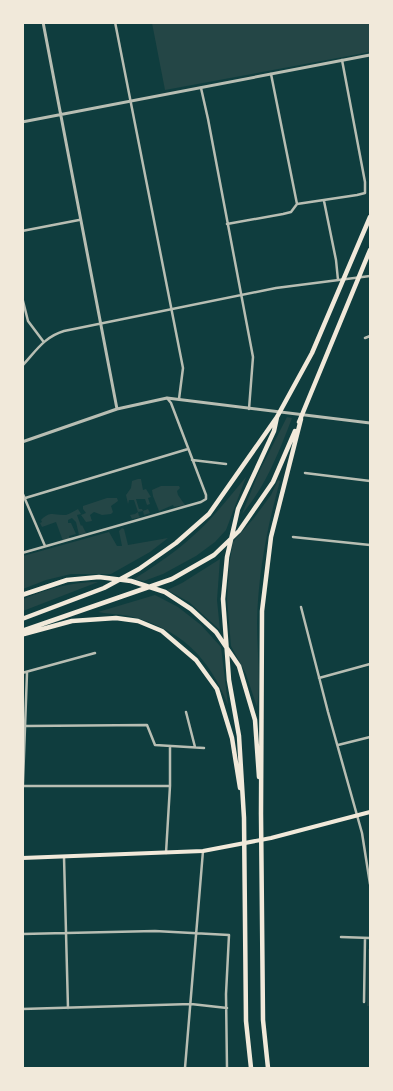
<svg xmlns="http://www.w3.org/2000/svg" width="393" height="1091" font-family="'Archivo Narrow',sans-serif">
	<rect width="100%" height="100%" fill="#0f3d3e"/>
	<!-- green -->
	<path fill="#244646" d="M152,23H370V52L165,90Z
		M287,417L292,418C279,452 266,486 242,514L258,474Z
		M246,477L226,530L215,542L196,556L163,574L144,581L134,579C163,561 191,541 213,516C225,503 235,490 246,477Z
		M138,479H141L143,490L146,489L151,497L148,498L150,504L147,505L145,499H136L139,509H142L143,511L148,509L150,513L144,515L143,511L138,512L139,516L141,517L132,519L130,515L135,514L138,512L134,500H129L128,504L126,495L131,488L132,481Z
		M278,480L280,481C267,527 258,574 257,623C257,651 261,680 257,707L246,674L231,646L227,600L229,566L233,542L254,518L271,495Z
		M161,486H179L180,488L177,491L178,495L185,505L174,507L173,505L159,511L153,496L152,490Z
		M107,498H117L118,501L111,506L113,512L111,514L102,515L94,512L90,515L92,521L86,522L81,515L86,513L83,509V506Z
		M78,509L81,514L77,515L81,526L82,525L86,533L79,535L76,522L72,518L68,520V523H71L76,534L69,536L70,539L63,541L56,522L42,527L40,523L42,522L41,520C51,510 54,516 66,515C69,514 74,511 78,509Z
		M122,528L124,529L128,545L168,538L150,552L111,574H71L46,580L23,589V556L109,532L117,546H122L119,531Z
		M220,559L217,600L220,630L189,602L167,590L182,583Z
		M98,582L23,611V599C47,589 71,582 98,582Z
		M155,595L178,607L201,625L221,647L228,705C209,657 181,629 129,616C118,614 108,614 98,612Z
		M368,949H370V1006H367Z"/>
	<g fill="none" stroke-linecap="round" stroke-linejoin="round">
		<!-- minor -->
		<path stroke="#b8beb3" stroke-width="2.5" d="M115,22L183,368L179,399
			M271,74L297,204
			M201,88L208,119L253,357L249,409
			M324,201L336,260L338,280
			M227,224L283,214L291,212L297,204L357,195L365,193V182L342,60
			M22,231L79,220
			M22,297L28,321L43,341
			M365,338L370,336
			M22,366C36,351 44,337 64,331L276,288L370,276
			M192,460L226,464
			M305,473L370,481
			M22,492L45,546
			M22,499L188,449
			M293,537L370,545
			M22,553L201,502L206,499V495L171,403L167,398
			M301,607L328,712L362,833L370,884
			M22,673L95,653
			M319,678L370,664
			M186,712L195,747
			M26,726L147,725L155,745L204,748
			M338,745L370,737
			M24,786H170
			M22,809L27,673
			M166,853L170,786V747
			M64,857L68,1008
			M22,934L155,931L229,935L226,994L227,1068
			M341,937L370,938
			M364,1002L365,938
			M22,1009L191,1004L227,1008
			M185,1068L203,851"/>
		<!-- tertiary -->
		<path stroke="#b8beb3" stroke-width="3" d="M43,22L117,409
			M22,122L370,55
			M22,442L117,409L167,398L370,423"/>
		<!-- primary -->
		<path stroke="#f1e9da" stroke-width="4" d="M22,858L203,851L271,838L370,812"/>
		<!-- motorway -->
		<path stroke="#f1e9da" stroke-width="4.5" d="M299,422L370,250
			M22,595L67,580L99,577L131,581L165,592L191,609L216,632L239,666L255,720L259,777
			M22,619L104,588L139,569L176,543L209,514L277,417L312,353L370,217
			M22,631L172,579L214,555L239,531L273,482L295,431
			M24,634L72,621L116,618L138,621L162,631L196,660L217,689L232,738L240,788
			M251,1068L246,1021L244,818L239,736L229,680L223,599L227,557L238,509L274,431L277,417
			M268,1068L263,1020L261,814L262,611L271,537L301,419"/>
	</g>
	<!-- border -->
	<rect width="393" height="1091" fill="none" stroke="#f1e9da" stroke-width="48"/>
</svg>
